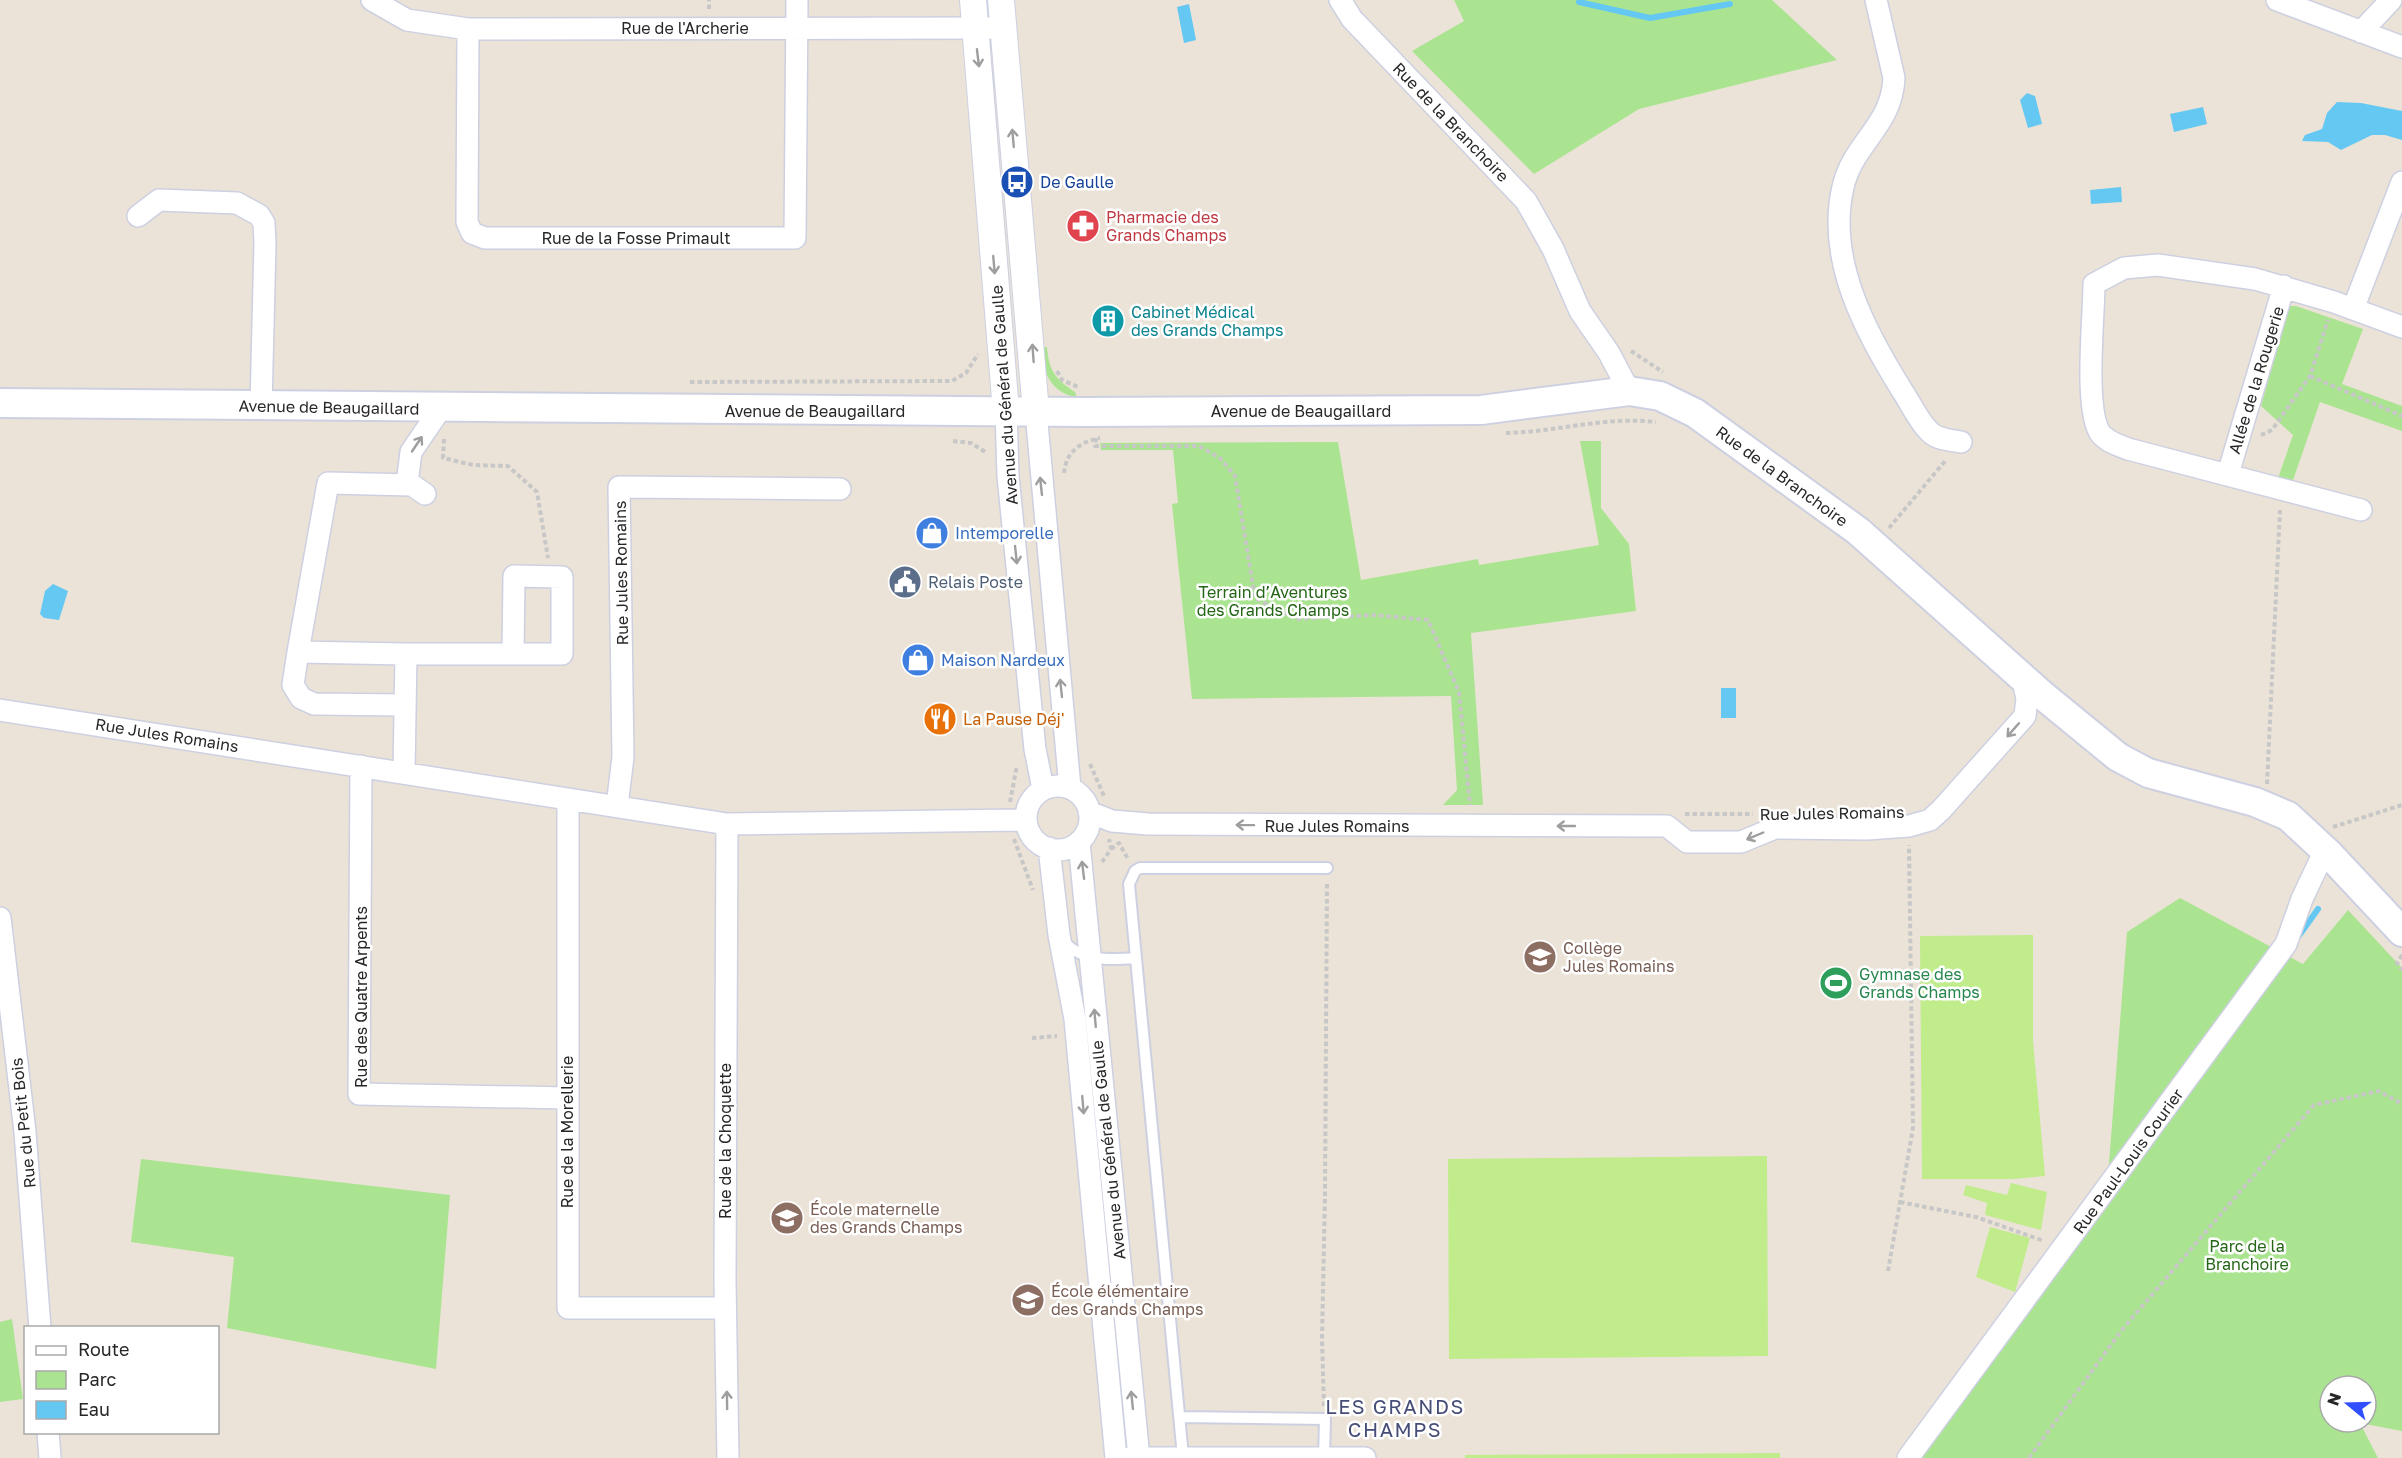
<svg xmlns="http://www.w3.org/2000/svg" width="2402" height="1458" font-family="'Golos Text',sans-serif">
	<rect width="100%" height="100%" fill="#ebe3d7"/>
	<!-- green -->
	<path fill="#abe491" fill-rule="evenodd" d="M1454,0H1772L1837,60L1639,109L1534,174L1412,51L1464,21Z
		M2289,306H2296L2363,329L2342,384L2402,406V431L2320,402L2291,486L2276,484L2293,435L2261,406Z
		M1047,347C1049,372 1056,379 1075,392L1077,398C1049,391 1044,373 1040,348Z
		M1580,441H1601V508L1629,544L1636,611L1471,633L1483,805H1443L1457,790L1451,696L1192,699L1172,504L1178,503L1173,450H1101L1100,443L1338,442L1361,580L1478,559L1479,565L1599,545Z
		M2180,898L2303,964L2348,910L2402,968V1431L2360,1423L2378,1458H1908L2107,1189L2127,932ZM2330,1386H2366V1422H2330Z
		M141,1159L450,1195L436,1369L227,1328L234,1257L131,1242Z
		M12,1319L23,1399L0,1402V1322Z"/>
	<!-- pitch -->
	<path fill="#c0ec8c" d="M2033,935V1041L2045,1176L2013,1179H1922L1920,936Z
		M1767,1156L1768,1356L1449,1359L1448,1159Z
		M2011,1183L2047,1192L2041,1230L1985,1215L1987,1203L1963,1195L1966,1185L2007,1195Z
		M1990,1227L2030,1238L2015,1292L1976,1277Z
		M1780,1453V1458H1465V1455Z"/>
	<!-- water -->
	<path fill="#65c8f2" d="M1189,4L1196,40L1184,43L1177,7Z
		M2027,93L2035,96L2042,124L2028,128L2020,100Z
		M2337,102L2361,103L2402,111V140L2385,135H2372L2341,150L2328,142L2302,141L2305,135L2322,129L2327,113Z
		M2203,107L2207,124L2174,132L2170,114Z
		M2121,187L2122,202L2091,204L2090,190Z
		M53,584L68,591L59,620L44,618L40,614L45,591Z
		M1721,688H1736V718H1721Z"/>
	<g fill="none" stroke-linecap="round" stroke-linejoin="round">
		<!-- stream -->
		<path stroke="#65c8f2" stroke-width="6" d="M1579,2L1650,18L1730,4
			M2298,937L2318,909"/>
		<!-- service casing -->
		<g stroke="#cdd0e1" stroke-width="14">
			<path id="service" d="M1062,939C1079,962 1111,960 1136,958
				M1180,1417L1325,1419L1324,1457
				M1183,1457L1129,884L1135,871L1140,868H1327"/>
		</g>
		<!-- minor casing -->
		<g stroke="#cdd0e1" stroke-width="24">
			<path id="minor" d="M372,0L407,20L468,29L1003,28
				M1340,0L1352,19L1526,201L1553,249L1580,311L1609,353L1629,391
				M1876,0L1894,78C1892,126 1853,143 1843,187C1826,260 1866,333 1903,392C1911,404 1920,424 1931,433C1939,440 1951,440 1961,442
				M2277,0L2402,47
				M468,29L467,222L472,233L485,238H795L797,0
				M2361,32L2391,0
				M138,216L159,200L237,203L259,215L264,223L265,243L261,406
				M2353,309L2402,182
				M1006,412L1008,476L1035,749L1043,789
				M1036,412L1070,788
				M2228,474L2284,286
				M407,484L411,452L441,408
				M2361,510L2128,449C2118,445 2107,442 2100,433C2084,408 2094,316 2094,284L2124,268L2158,265L2255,279L2334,302L2402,327
				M298,652L293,685L301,698L314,704L405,705
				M406,654H562V577L514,576L513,654
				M0,710L727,824L1026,820
				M361,766L359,1094L567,1098
				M404,773L406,654L298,652L328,483L412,485L425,494
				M1026 818a32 32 0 1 1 64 0a32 32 0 1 1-64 0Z
				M568,799V1308H725
				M617,806L623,757L619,487L840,489
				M1089,812L1112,821L1148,824L1667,826L1687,842H1741L1775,828L1867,829L1909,826L1930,820L1941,810L2025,716L2027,698L2022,677
				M727,824L725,1281L728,1458
				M1079,842L1139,1458
				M1049,848L1059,935L1075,1019L1116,1458
				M0,918L25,1132L40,1328
				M48,1432L50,1458
				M1130,1458H1365
				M1908,1458L2286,944L2302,899L2325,850"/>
		</g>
		<!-- tertiary casing -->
		<g stroke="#cdd0e1" stroke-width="28">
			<path id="tertiary" d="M973,0L1006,412
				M1001,0L1036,412"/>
		</g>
		<!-- secondary casing -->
		<g stroke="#cdd0e1" stroke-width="32">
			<path id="secondary" d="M0,403L1085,412L1481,410L1629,391L1660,396L1695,413L1858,531L2041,694L2118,757L2148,773L2255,802L2288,816L2329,854L2402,932"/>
		</g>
		<!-- path -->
		<path stroke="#c7c7c7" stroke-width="4" stroke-dasharray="4.5 3" stroke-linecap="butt" d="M709,9V0
			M1631,351L1663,372
			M1057,371L1062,380L1078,387
			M2310,376L2402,416
			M690,382L952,381L966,373L978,354
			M1506,433C1556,432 1606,416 1656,422
			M2261,435L2272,430L2310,376L2328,320
			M1096,438L1095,446H1199L1220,458L1235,476L1255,598L1296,619L1374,615L1428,620L1459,692L1470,805
			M444,439L443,458L473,465L508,466L537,492L548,558
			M953,441L971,443L987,453
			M1064,473C1066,452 1080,442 1100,438
			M1889,528L1946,460
			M1090,764L1104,796
			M2267,784L2280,510
			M1010,802L1017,765
			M1685,814H1753
			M2333,827L2402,805
			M1014,839L1033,890
			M1111,849L1119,843L1128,859
			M1102,862L1111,849L1109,839
			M2402,955L2397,963L2402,970
			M1032,1038L1057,1036
			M1900,1202L1976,1217L2044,1241
			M1888,1271L1913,1128L1909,845
			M1324,1406L1322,1339L1325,1194L1327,883
			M2029,1458L2121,1331L2314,1105L2379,1091L2402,1104"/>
		<!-- service -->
		<use href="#service" stroke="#fff" stroke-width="10"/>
		<!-- minor -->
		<use href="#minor" stroke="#fff" stroke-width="21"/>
		<!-- tertiary -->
		<use href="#tertiary" stroke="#fff" stroke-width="26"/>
		<!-- secondary -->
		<use href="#secondary" stroke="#fff" stroke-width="28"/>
	</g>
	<!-- one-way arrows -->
	<defs><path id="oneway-shaft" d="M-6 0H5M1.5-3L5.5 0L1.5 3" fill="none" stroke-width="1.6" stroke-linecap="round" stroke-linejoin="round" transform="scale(1.5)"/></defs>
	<g stroke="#9e9e9e">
		<use href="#oneway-shaft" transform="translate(978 58) rotate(83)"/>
		<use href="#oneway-shaft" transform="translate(1013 138) rotate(-95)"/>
		<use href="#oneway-shaft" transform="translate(994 265) rotate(85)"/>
		<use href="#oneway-shaft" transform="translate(1033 353) rotate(-94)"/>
		<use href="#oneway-shaft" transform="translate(417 444) rotate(-56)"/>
		<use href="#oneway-shaft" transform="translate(1041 486) rotate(-96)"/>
		<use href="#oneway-shaft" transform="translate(1016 555) rotate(84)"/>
		<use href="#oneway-shaft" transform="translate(1061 688) rotate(-96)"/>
		<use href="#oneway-shaft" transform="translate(2013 730) rotate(131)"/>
		<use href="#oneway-shaft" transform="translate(1245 825) rotate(-179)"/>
		<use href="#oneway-shaft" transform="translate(1566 826) rotate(180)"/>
		<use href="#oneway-shaft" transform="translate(1755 836) rotate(157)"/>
		<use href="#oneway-shaft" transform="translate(1083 870) rotate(-97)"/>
		<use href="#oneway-shaft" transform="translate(1095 1018) rotate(-95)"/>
		<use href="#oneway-shaft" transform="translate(1083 1105) rotate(85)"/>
		<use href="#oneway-shaft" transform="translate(727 1400) rotate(-91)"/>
		<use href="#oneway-shaft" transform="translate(1132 1400) rotate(-96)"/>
	</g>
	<!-- icons -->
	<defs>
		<g id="bus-disc" transform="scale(1.725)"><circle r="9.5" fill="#1a4fb4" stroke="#fff"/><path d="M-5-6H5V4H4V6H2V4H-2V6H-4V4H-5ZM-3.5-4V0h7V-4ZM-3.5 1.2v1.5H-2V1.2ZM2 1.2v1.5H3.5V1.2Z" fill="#fff"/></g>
		<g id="pharmacy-disc" transform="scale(1.725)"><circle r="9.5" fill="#e0444e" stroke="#fff"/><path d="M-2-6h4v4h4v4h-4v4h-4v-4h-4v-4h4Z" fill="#fff"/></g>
		<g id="building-disc" transform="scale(1.725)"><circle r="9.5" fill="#0f9aa8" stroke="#fff"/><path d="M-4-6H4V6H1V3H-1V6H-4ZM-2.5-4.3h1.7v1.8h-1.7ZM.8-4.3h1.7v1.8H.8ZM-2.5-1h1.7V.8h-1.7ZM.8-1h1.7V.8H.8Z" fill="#fff"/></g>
		<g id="shop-disc" transform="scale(1.725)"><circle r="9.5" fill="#3f7fe0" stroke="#fff"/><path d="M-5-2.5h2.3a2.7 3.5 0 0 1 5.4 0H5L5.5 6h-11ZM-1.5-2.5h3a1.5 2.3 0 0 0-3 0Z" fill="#fff"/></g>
		<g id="civic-disc" transform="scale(1.725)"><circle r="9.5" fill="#5c6f8a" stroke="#fff"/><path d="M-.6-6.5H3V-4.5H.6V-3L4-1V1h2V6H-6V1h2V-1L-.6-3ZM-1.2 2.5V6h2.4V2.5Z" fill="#fff"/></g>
		<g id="restaurant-disc" transform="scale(1.725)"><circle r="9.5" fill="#e8710a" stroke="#fff"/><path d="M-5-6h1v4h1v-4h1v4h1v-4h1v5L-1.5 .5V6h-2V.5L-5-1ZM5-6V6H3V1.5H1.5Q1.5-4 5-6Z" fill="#fff"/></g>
		<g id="school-disc" transform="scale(1.725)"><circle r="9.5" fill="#8d6e63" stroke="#fff"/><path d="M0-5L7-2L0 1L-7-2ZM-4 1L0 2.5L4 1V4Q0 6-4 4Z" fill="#fff"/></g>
		<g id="stadium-disc" transform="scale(1.725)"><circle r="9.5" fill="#2e9e5b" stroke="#fff"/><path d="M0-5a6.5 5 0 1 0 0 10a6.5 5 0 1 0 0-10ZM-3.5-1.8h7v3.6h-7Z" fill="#fff"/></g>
	</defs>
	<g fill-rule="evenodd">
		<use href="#bus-disc" x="1017" y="182"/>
		<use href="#pharmacy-disc" x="1083" y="226"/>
		<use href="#building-disc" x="1108" y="321"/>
		<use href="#shop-disc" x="932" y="533"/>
		<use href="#civic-disc" x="905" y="582"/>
		<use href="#shop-disc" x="918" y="660"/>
		<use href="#restaurant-disc" x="940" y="719"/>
		<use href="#school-disc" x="1540" y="957"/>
		<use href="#stadium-disc" x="1836" y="983"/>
		<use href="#school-disc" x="787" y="1218"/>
		<use href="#school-disc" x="1028" y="1300"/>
	</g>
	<g text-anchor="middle" stroke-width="5" stroke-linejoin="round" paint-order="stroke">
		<!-- street labels -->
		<g font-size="16" fill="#272727" stroke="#fff">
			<text x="685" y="34">Rue de l'Archerie</text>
			<text transform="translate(1451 122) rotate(46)" y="6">Rue de la Branchoire</text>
			<text x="636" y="244">Rue de la Fosse Primault</text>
			<text transform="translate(2256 380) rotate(-73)" y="6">Allée de la Rougerie</text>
			<text transform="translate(1004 395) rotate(-94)" y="6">Avenue du Général de Gaulle</text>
			<text transform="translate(329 407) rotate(1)" y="6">Avenue de Beaugaillard</text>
			<text x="815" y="417">Avenue de Beaugaillard</text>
			<text x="1301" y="417">Avenue de Beaugaillard</text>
			<text transform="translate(1782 476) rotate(36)" y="6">Rue de la Branchoire</text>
			<text transform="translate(621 573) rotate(-91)" y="6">Rue Jules Romains</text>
			<text transform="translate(167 735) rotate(9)" y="6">Rue Jules Romains</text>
			<text transform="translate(1832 813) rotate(-1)" y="6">Rue Jules Romains</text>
			<text x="1337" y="832">Rue Jules Romains</text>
			<text transform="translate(361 997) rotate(-90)" y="6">Rue des Quatre Arpents</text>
			<text transform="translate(23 1123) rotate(-96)" y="6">Rue du Petit Bois</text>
			<text transform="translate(567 1132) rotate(-90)" y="6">Rue de la Morellerie</text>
			<text transform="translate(725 1141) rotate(-90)" y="6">Rue de la Choquette</text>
			<text transform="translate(1108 1150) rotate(-96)" y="6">Avenue du Général de Gaulle</text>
			<text transform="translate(2128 1161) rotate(-54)" y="6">Rue Paul-Louis Courier</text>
		</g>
		<!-- transit labels -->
		<g font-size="16" fill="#164399" stroke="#fff" text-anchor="start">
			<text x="1040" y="188">De Gaulle</text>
		</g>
		<!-- health labels -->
		<g font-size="16" fill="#be3a42" stroke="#fff" text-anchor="start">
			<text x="1106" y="223">Pharmacie des<tspan x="1106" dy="18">Grands Champs</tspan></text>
		</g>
		<!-- culture labels -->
		<g font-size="16" fill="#0d838f" stroke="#fff" text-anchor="start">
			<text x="1131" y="318">Cabinet Médical<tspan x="1131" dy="18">des Grands Champs</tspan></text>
		</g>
		<!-- shop labels -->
		<g font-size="16" fill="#366cbe" stroke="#fff" text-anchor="start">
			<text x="955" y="539">Intemporelle</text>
			<text x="941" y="666">Maison Nardeux</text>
		</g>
		<!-- service labels -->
		<g font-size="16" fill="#4e5e75" stroke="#fff" text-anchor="start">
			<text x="928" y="588">Relais Poste</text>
		</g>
		<!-- park labels -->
		<g font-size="16" fill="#246516" stroke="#fff">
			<text x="1273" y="598">Terrain d’Aventures<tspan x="1273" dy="18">des Grands Champs</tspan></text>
			<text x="2247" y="1252">Parc de la<tspan x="2247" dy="18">Branchoire</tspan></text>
		</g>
		<!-- food labels -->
		<g font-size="16" fill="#c56008" stroke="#fff" text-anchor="start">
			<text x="963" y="725">La Pause Déj'</text>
		</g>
		<!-- education labels -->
		<g font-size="16" fill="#785e54" stroke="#fff" text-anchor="start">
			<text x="1563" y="954">Collège<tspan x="1563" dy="18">Jules Romains</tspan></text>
			<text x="810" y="1215">École maternelle<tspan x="810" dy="18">des Grands Champs</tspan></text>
			<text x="1051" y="1297">École élémentaire<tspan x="1051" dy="18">des Grands Champs</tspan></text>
		</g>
		<!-- leisure labels -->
		<g font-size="16" fill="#27864d" stroke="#fff" text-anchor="start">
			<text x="1859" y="980">Gymnase des<tspan x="1859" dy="18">Grands Champs</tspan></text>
		</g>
		<!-- quarter labels -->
		<g font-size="20" letter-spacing="1.5" fill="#464e78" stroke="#fff">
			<text x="1395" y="1414">LES GRANDS<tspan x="1395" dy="23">CHAMPS</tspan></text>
		</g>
	</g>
	<!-- legend -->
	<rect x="24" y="1326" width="195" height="108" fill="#ffffff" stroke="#a9a9a9" stroke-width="1.5"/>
	<rect x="36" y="1346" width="30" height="9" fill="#ffffff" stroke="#a9a9a9" stroke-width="1.5"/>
	<text x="78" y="1356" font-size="18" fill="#272727">Route</text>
	<rect x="36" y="1371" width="30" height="18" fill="#abe491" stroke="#a9a9a9" stroke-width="1.5"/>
	<text x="78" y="1386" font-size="18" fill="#272727">Parc</text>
	<rect x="36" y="1401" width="30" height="18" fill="#65c8f2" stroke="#a9a9a9" stroke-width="1.5"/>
	<text x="78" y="1416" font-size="18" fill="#272727">Eau</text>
	<!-- north arrow -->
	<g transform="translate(2348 1404) rotate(289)"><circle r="28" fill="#ffffff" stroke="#a9a9a9" stroke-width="1.5"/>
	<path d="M0-4.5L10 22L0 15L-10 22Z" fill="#3050ff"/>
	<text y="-9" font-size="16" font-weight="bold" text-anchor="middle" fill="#272727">N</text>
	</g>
</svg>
